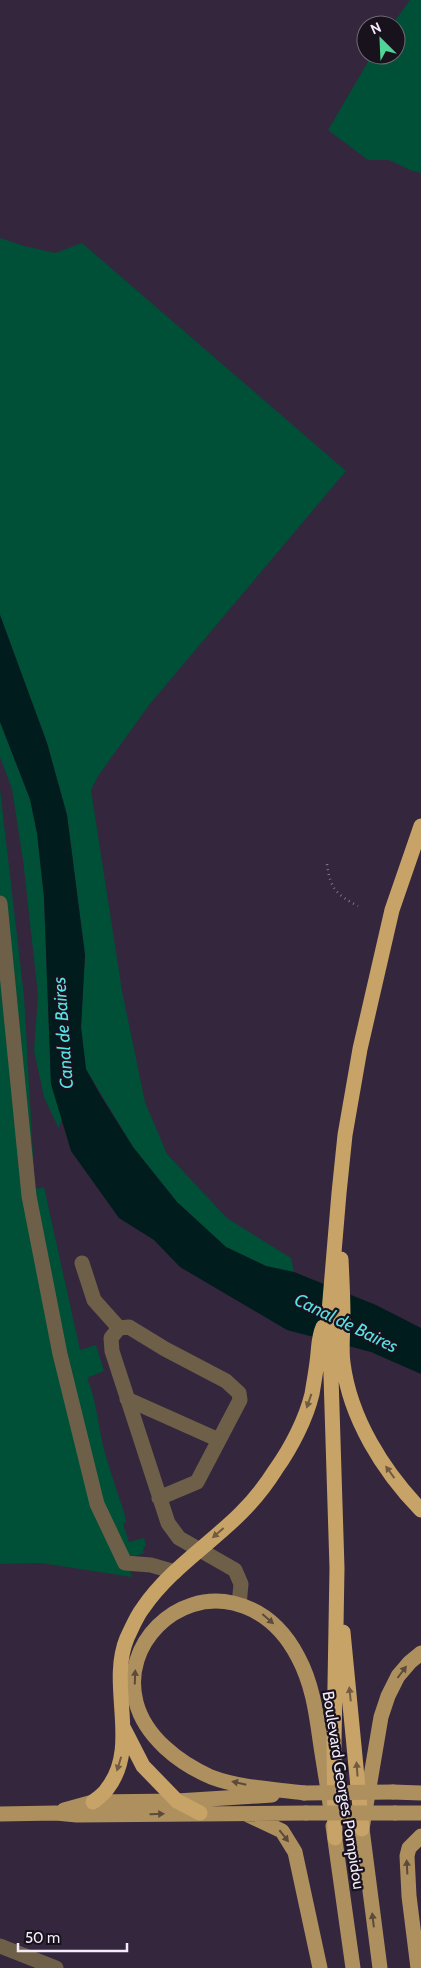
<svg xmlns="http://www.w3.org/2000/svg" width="421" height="1968" font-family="Cabin,sans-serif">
	<rect width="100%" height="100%" fill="#34263d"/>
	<!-- green -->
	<path fill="#004f37" d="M410,0H421V173L410,170L389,160H368L328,130L372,55H396V25H392Z
		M0,238L24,246L55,253L82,243L346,471L149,705L98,776L91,790L122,991L145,1102L167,1154L227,1218L291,1258L294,1272L266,1266L226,1247L177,1202L133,1147L86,1069L81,1027L85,955L67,815L47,743L0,615Z
		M0,722L30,799L37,833L44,897L51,1084L62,1117L59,1129L44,1097L34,1051L38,995L23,860L12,789L0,757Z
		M0,789L24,996L35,1189L44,1187L80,1350L96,1345L104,1371L87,1378C97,1401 98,1428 105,1453C111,1473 117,1492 124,1512L126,1522L123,1524L129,1542L144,1538L146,1546L143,1548L144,1553L126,1559L132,1577L41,1563L0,1564Z"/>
	<!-- water -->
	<path fill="#001c1d" d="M0,615L47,743L67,815L85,955L81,1027L86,1069L101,1096L133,1147L177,1202L226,1247L266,1266L294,1272L376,1305L421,1328V1374L371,1352L287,1330L180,1267L154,1240L119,1218L71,1151L51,1084L44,897L37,833L30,799L0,722Z"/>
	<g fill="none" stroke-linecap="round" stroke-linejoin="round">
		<!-- path -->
		<path stroke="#83778b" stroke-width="2.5" stroke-dasharray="1 4" stroke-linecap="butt" d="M327,864C330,889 337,895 358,906"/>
		<!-- minor -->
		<path stroke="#6e5f48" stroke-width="15" d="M0,903L29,1196L60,1354L97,1504L125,1563L151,1565L175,1572
			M82,1263L94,1300L119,1328
			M127,1399L219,1440
			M159,1498L197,1482L240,1400L239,1393L226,1381L165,1349L129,1327L119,1328L111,1338L112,1351L168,1523L179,1538L235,1570L241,1584L239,1605
			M0,1946L56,1968"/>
		<!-- major -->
		<path stroke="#ae905f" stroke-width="15" d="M393,1792L421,1793
			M304,1793C274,1789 240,1788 211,1777C179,1763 145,1737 136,1702C121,1644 177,1590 233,1603C263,1610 284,1630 298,1657C312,1683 316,1711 320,1740C323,1761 327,1782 330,1804
			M64,1810L93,1802L177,1801L272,1795
			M395,1813H421
			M0,1814L56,1813L77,1815L306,1813
			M246,1814L282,1831L295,1852L320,1968
			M333,1826L353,1968
			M380,1968L362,1829L381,1717L388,1696L398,1676L410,1662L421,1653
			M418,1968L409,1896L407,1856L409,1848L421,1836"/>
		<!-- highway -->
		<path stroke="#c7a367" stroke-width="15" d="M341,1259C342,1279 343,1298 343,1317C343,1332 341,1348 343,1363C350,1418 383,1471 421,1510
			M343,1632L362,1829
			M124,1729L143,1766L177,1801L200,1813
			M93,1802C98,1798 104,1794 107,1789C141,1746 107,1686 127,1638C132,1628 136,1617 143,1608C169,1570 209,1545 241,1513C254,1500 266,1485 276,1469C291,1448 306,1419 312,1394C314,1381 317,1366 318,1353C319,1343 319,1336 323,1327
			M335,1838L334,1743L337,1568L329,1312L339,1193L345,1135L360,1049L392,910L421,826"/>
		<!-- major-bridge -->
		<path stroke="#ae905f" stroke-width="15" d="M304,1793L393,1792
			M306,1813H395"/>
	</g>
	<!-- one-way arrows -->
	<defs><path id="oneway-solid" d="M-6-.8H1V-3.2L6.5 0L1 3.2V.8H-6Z" transform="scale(1.25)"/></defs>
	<g fill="#705a42">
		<use href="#oneway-solid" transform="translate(309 1401) rotate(109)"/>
		<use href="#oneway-solid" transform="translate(390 1472) rotate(-126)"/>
		<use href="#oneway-solid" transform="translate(218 1533) rotate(139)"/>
		<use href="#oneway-solid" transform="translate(350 1694) rotate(-96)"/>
		<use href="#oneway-solid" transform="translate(119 1764) rotate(107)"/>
		<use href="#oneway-solid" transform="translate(357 1769) rotate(-94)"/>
	</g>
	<g fill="#5c4b3a">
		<use href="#oneway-solid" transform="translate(268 1619) rotate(41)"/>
		<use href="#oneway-solid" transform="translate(402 1672) rotate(-53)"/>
		<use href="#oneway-solid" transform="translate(135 1677) rotate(-88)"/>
		<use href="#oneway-solid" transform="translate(239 1783) rotate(-167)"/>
		<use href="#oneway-solid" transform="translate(157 1814) rotate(-1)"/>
		<use href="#oneway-solid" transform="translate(284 1836) rotate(52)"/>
		<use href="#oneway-solid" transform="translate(407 1867) rotate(-93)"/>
		<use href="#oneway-solid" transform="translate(373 1920) rotate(-97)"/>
	</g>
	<g text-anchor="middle" stroke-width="4.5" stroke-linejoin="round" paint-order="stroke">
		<!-- street labels -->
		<g font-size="16" fill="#f5ecfb" stroke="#18121c">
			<text transform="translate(344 1790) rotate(81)" y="6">Boulevard Georges Pompidou</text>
		</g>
		<!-- water labels -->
		<g font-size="18" font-style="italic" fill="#57e2e6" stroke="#18121c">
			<text transform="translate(63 1033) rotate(-94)" y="6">Canal de Baires</text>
			<text transform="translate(346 1323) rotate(26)" y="6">Canal de Baires</text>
		</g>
	</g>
	<!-- north arrow -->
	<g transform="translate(381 40) rotate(336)"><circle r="24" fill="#18121c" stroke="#706975"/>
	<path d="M0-4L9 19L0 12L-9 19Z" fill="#52d397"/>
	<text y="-8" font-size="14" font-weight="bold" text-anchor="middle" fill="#f5ecfb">N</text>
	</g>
	<!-- scale -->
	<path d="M18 1943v8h109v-8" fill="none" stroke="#f5ecfb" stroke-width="2.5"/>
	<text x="25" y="1943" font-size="15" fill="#f5ecfb" stroke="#18121c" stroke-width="4" paint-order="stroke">50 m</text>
</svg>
